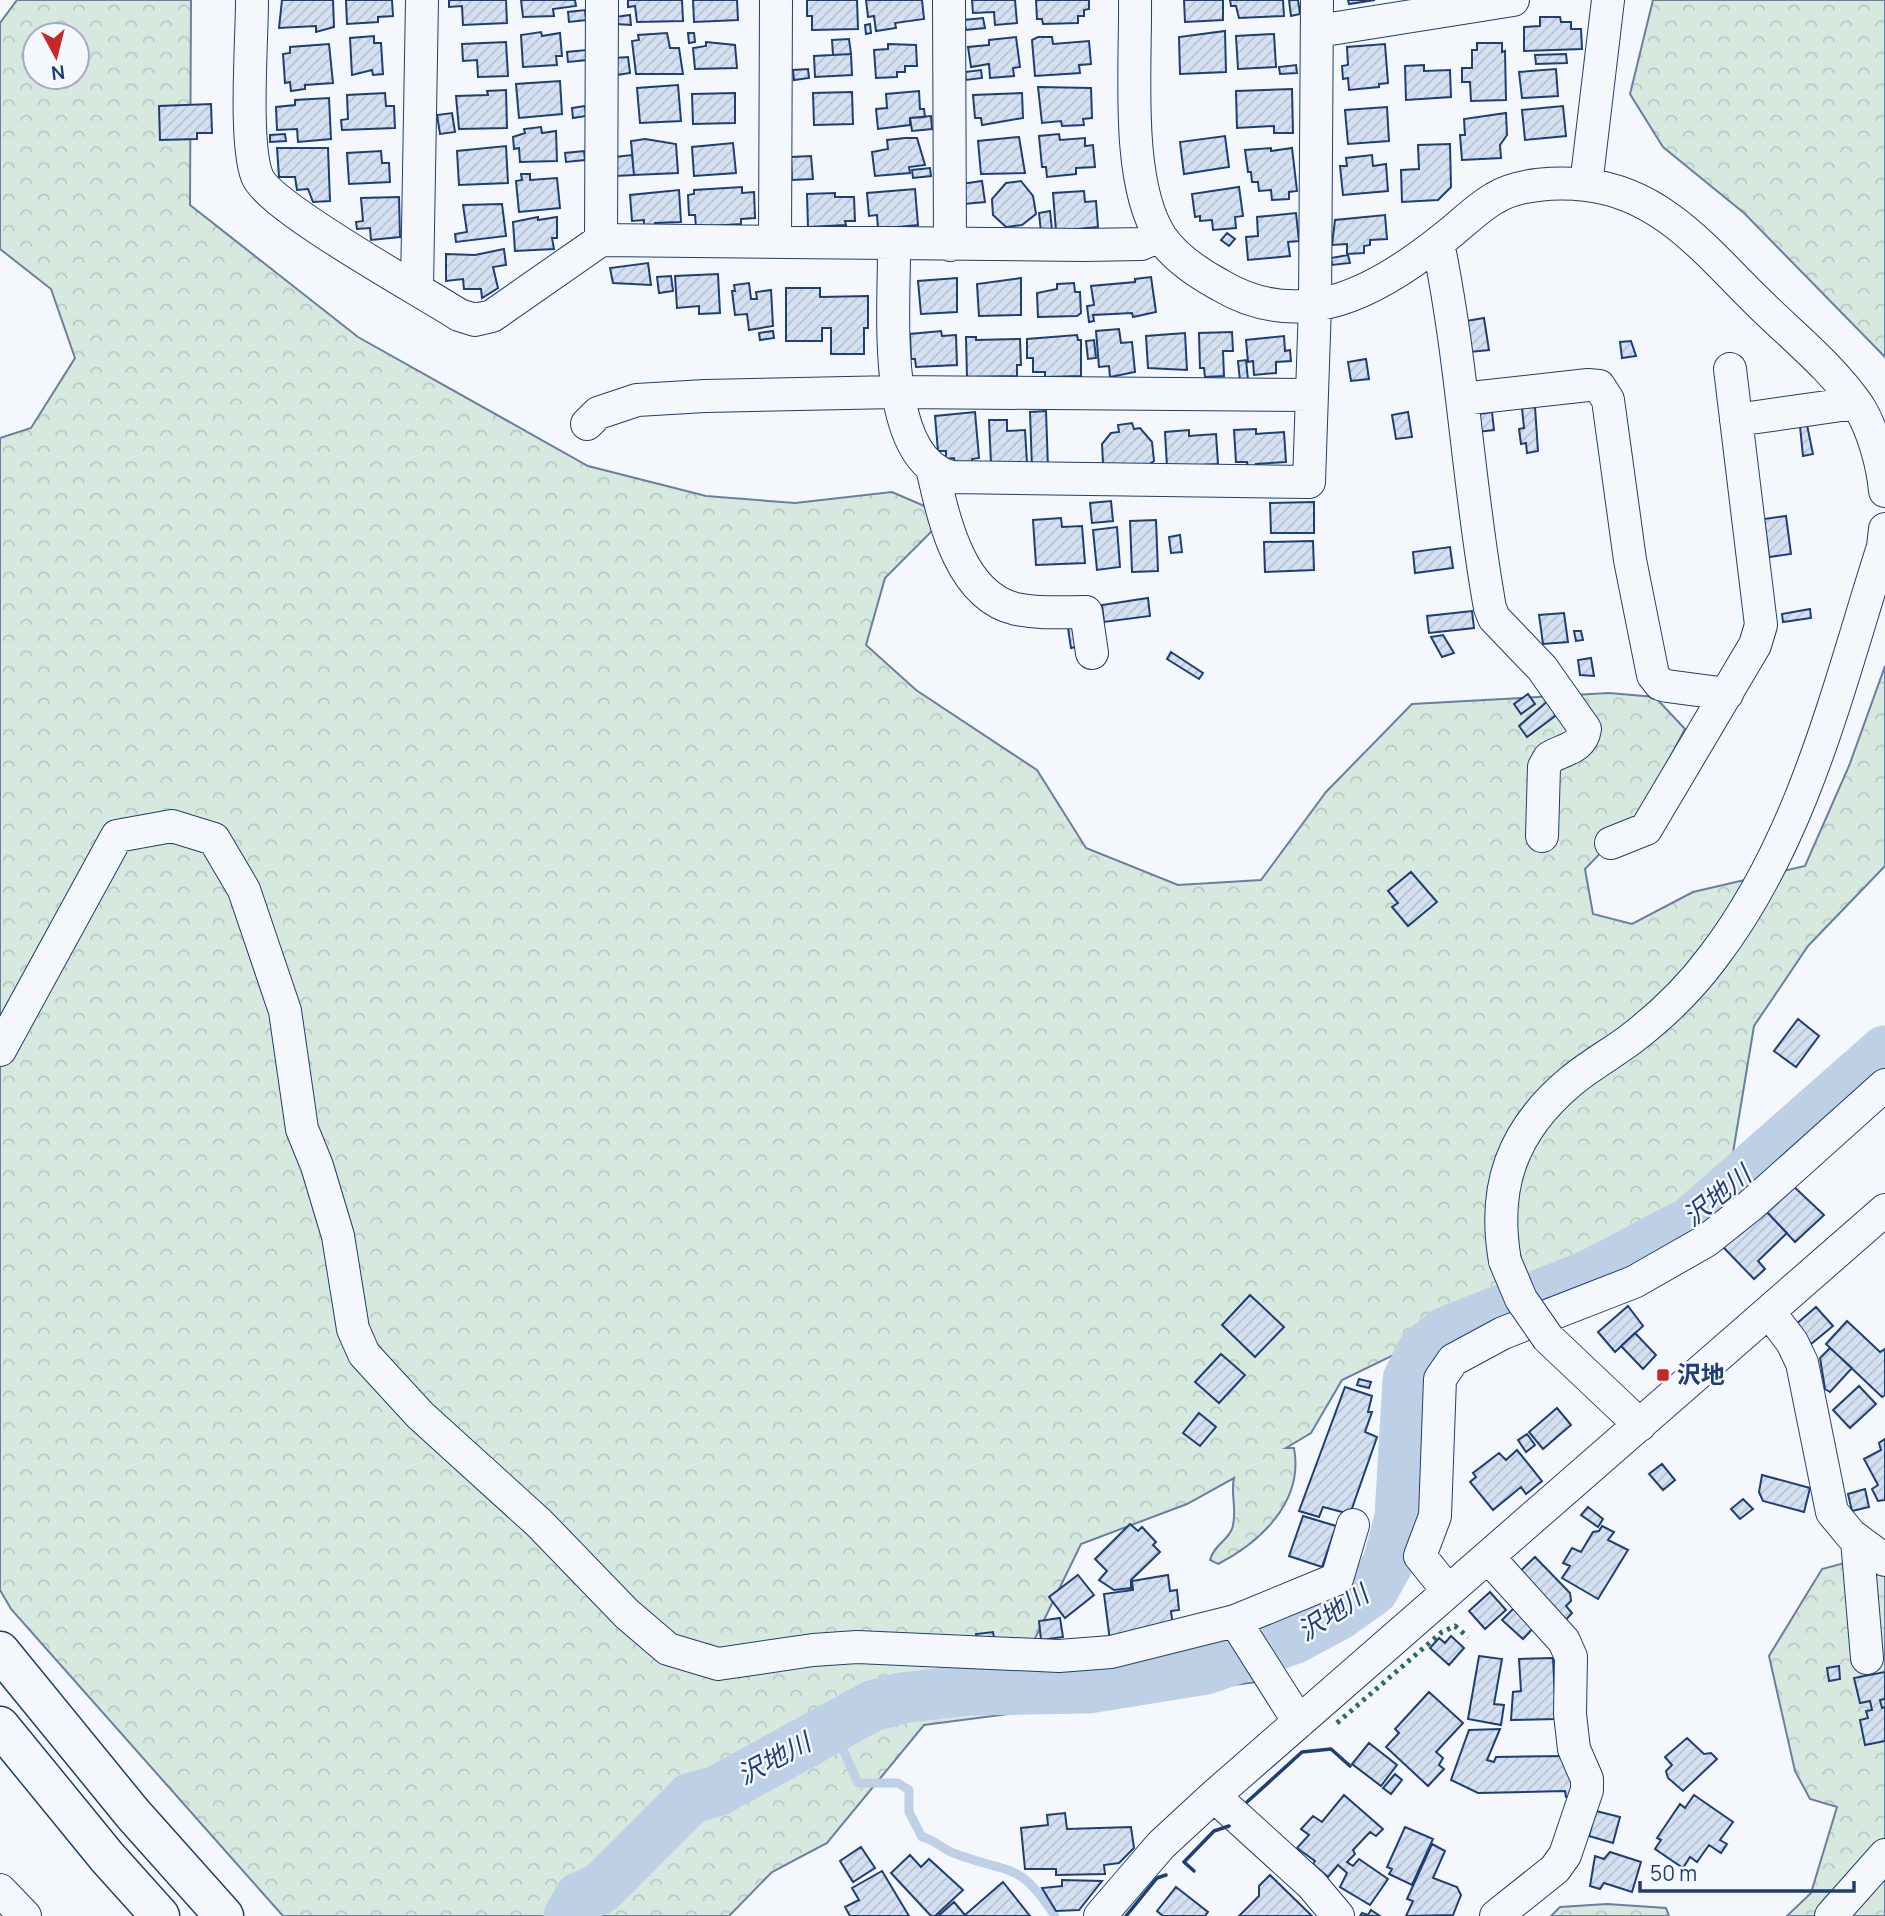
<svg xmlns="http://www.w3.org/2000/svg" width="1885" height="1916" font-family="Manrope,'Noto Sans JP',sans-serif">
	<defs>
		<pattern id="forest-crowns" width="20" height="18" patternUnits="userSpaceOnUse" patternTransform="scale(1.75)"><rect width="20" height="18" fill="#d7e8df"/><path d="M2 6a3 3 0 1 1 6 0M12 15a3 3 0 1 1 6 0" fill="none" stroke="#b8c8c3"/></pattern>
		<pattern id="building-hatch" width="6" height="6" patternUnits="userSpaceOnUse" patternTransform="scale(1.75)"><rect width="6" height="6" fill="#d5e0f0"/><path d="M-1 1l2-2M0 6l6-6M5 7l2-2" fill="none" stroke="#b6c1d1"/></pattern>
	</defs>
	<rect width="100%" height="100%" fill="#f4f7fb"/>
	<!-- forest -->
	<path fill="url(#forest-crowns)" stroke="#687fa3" stroke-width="2" fill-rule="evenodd" d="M17,0H191L190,205L358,337L588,466L706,496L795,503L892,492L929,508L932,531L885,578L866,645L916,690L1037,770L1086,848L1178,885L1261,880L1326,792L1412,704L1609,693L1655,697L1685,729L1642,810L1585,869L1593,914L1632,924L1693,892L1805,866L1849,766L1885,666V866L1808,946L1754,1026L1730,1171L1577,1266L1342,1380L1311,1433L1286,1448H1294C1304,1501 1261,1542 1218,1564L1210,1560C1214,1545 1227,1541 1232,1529C1238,1511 1230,1494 1234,1478L1187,1504L1081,1544L1025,1659L1227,1633L1257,1682L924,1725L827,1843L772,1872L729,1916H283L11,1609L0,1590V438L31,428L75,358L51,289L0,249V23ZM35,35H77V77H35Z
		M1653,0H1885V357L1744,213L1663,147L1630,94Z
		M1885,1552V1916H1787L1811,1893L1837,1807L1810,1799L1795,1771L1769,1656L1822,1569Z
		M1607,1904L1666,1908L1669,1916H1551L1560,1907Z"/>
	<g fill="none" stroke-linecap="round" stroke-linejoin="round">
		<!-- stream -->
		<path stroke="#bed0e5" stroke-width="9" d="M833,1728L858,1783H898L909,1790V1812L922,1837C936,1840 943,1850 956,1854C1012,1875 1018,1860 1055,1916"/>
		<!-- river -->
		<path stroke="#bed0e5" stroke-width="51" d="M569,1916L580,1897L600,1889L691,1798L717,1791L872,1706L902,1698L968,1690L1088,1688L1206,1669L1293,1639L1338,1615L1373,1590L1388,1563L1400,1517L1408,1380L1423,1350L1446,1332L1590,1275L1692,1221L1885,1051"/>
	</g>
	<!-- building -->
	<path fill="url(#building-hatch)" stroke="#1d3f73" stroke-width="2" d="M282,0H333L334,27L316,32V26L279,28Z
		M346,0H392L393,16L378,17V22L347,24Z
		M449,0H506L507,23L463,25L462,6L449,7Z
		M521,0H575L576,6L553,9L554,16L523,17Z
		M628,0H682L683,21L637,22L635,6L628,7Z
		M693,0H737L738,20L694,22Z
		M807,0H857L858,29L812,30V16H807Z
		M866,0H922L924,19L895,23L896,28L876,31L874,16L868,17Z
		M972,0H1015L1017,23L995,25L994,12L973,13Z
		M1036,0H1089V9L1084,10V16H1078V23L1043,24L1042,19H1037Z
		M1184,0H1223V20L1185,22Z
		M1230,0H1283L1284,16L1239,18L1236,6H1231Z
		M1289,0H1298L1300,14L1291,16Z
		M1348,0H1375L1349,4Z
		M585,10L586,20L569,22L568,12Z
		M630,15L631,25L616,24L615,17Z
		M1540,17H1560L1561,22H1571V29H1581L1582,49L1524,51V27L1540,26Z
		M983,18L985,28L966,30L964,20Z
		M870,24L871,33L866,34L865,25Z
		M1225,31L1226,72L1180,74L1179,37Z
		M541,32L542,36L560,33L562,56H556L557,65L523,67L521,35Z
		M667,33L670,48H679L683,74H636L632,41L639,40L638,35Z
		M688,33H694L695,42L689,43Z
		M1274,34L1276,67L1238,69L1236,36Z
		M374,36V43H381L383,74L373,75L372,70L352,75L350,38Z
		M1016,37L1020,67L1013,68L1014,76L990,78L989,64L971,67L968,47L989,45V40Z
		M1038,37H1052L1053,44L1089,41L1091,64L1079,65L1080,73L1035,76L1032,40Z
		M849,39L851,54L833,55L832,40Z
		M506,42L508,76L478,77L477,60L463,61L462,44Z
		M706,42L735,45L737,68L695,69L693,48L706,46Z
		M1477,43H1502V52L1505,51L1506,100L1471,101L1470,82H1462V68H1472V50H1477Z
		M329,44L333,83L305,85V89L291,91L290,82L285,83L283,54L290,53V47Z
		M888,44L916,45L917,66H905V72H897V77L876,78L874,50L888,49Z
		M1385,44L1388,83L1379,84V87L1349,90L1348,78L1343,79L1342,66L1348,65L1347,47Z
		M586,50L587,60L568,62L567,52Z
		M851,54L852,75L815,77L814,56Z
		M1566,54L1567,63L1536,64L1535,55Z
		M628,57L630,73L617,75L615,58Z
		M1296,65L1297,73L1280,74L1279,67Z
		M1424,65V71L1450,70L1451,97L1406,100L1405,66Z
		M808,69L809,78L794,80L793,70Z
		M1556,69L1558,96L1522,98L1519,72Z
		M981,70L982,78L966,80L965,72Z
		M560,81L562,114L519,118L516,84Z
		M678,85L681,121L640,123L637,88Z
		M1038,87L1091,88L1092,118L1083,119L1084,125L1062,126L1061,121L1042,123Z
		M1292,89L1293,133H1274V126L1237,128L1236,91Z
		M506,90L507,128L459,129L456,96L488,95L487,91Z
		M919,91L920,109H924L925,117L910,118V125L878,129L876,109L887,108L886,94Z
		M852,92L853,124L814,125L813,93Z
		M385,93L386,106H394L395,128L342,130L341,120L348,119L347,95Z
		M735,93V123L693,124L692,94Z
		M1022,93L1023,118L982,125L981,118H975L973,95Z
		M329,98L331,139L298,142L297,129L277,130L276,107L295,105V100Z
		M211,104L212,133H197V139L160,140L159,106Z
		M585,106L586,116L573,118L572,108Z
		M1563,106L1566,136L1525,140L1522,110Z
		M1387,107L1389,141L1348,144L1345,110Z
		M452,113L455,132L440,134L437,115Z
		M1506,113L1507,135L1500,145L1501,158L1462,160L1460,135H1465L1464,119Z
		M931,116L932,129L912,131L910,118Z
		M541,127L542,133L556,131L557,161L520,162L519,148L514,149L513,137L525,133L524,129Z
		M285,134L286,141L270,142V135Z
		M1059,134L1060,140L1085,138V146L1093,145L1095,167L1076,168V174L1047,177L1046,167H1042L1039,136Z
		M1225,136L1229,167L1184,174L1180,142Z
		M1019,137L1025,173L981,174L978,141Z
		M905,138H917L925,165L909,167L910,173L875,176L872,152L888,149L887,140Z
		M645,139L676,144L678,173L634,175L631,141Z
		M733,143L736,173L694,176L692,147Z
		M1450,144L1451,187L1438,200L1402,202L1401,170L1419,169L1418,145Z
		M506,146L508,183L459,185L457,151Z
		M277,148H328L330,201L313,202L308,189L297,190L295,177H279Z
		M1271,148V151L1292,148L1297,191L1289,192V199L1272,200L1271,190L1259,191L1258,182H1252L1251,172H1248L1245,150Z
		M381,151L382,163H389L390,182L349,184L347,153Z
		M584,151L585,160L566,162L565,153Z
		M632,155L634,175L616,176L615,157Z
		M1372,155L1373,166L1386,164L1388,191L1343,195L1340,166H1347L1346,158Z
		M811,156L813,179L792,180L791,157Z
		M930,168L931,176L913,178L912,170Z
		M521,174H530V180L557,178L560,208L519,212L516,181L522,180Z
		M982,181L985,202L964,204L961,184Z
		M1021,181L1033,196L1036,214L1022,225L1006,227L993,215L992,199L1006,183Z
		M742,187V193L754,192L755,218L741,219V224L696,227L695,215H689L688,195L694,194V190Z
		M1239,187L1243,216L1235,217L1236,228L1213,230L1212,220L1200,221V216L1195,217L1192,194Z
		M915,189L918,225L878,229L877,215L869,216L867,193Z
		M679,190L681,222L655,223V227L644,228V220L632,221L630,195Z
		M1084,191L1085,202L1096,201L1098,227L1056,231L1053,193Z
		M835,193V197H854L855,221H845L846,225L808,227L807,194Z
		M399,197L400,237L371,240L370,228L357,229L356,222L363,221L361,198Z
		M502,204L506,236L456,242L455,234L467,232L463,205Z
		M1050,211L1052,230L1041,232L1039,213Z
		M1296,213L1299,241L1288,242L1290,256L1248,260L1246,237L1258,236L1257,217Z
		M1385,215L1387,239L1370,240V245L1364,246V253L1347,254V244L1332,245L1335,220Z
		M538,217V220L557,217V238H552L554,249L515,251L513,222Z
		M1227,233L1235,239L1229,246L1221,240Z
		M504,249L506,265L493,267L498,288L482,298L481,289H464L463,279L446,281V254L475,255Z
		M1348,255L1350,263L1332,265L1331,258Z
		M648,263L651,285L613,283L610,268Z
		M718,274L720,313L699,314V306L677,308L675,276Z
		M671,276L673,291L659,293L657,277Z
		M1151,277L1156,312L1133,317L1132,313L1093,315L1094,321L1089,322L1087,306L1094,305L1091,286L1135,282V279Z
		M957,278V312L921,314L918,281Z
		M1021,278V315L979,316L977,284Z
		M749,283L751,299H757L756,292L771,290L773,326L749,330L747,314L735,315L732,291H735L734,285Z
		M1074,283L1075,292H1080L1081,313L1077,316L1038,317L1037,293L1057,289V284Z
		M786,288H820V297L868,296V328H864V354H831V328H822V341H786Z
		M1484,318L1489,350L1470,352L1466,321Z
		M1119,329L1121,343L1132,342L1135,372L1110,377L1109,366L1099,367L1096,331Z
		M773,331L774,338L760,340L759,333Z
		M941,331L942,336L956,335L957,365L916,367L915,359H911L910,334Z
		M1232,332L1233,351H1223L1224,376L1205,377L1204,368H1200L1199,333Z
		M1185,333L1187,370L1148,368L1146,336Z
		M1077,335L1078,340H1081V376L1045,377V372H1033V358H1027V339Z
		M1284,336L1285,351L1290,350L1291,361L1276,362V373L1254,375L1253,361L1248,362L1246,340Z
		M966,337H976V340L1020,339L1021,365H1017V376L967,377Z
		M1094,340L1096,358L1088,359L1086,341Z
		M1631,341L1636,356L1622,358L1620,342Z
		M1366,359L1369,379L1351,381L1348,362Z
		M1246,360L1248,380L1240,381L1238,361Z
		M1535,407L1538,451L1527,453L1526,443L1521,444L1519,429L1524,428L1522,408Z
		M1046,411L1048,468L1032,469L1030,412Z
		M975,412L979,458L972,459V467L955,464L954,458L946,459V451H938L935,416Z
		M1408,412L1412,437L1396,439L1392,415Z
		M1492,412L1494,430L1477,432L1474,415Z
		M989,420H1007V431L1025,430L1027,463L991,464Z
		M1132,423L1134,429L1140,428L1152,442L1154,461L1146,466L1110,468L1103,463L1102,444L1111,433L1119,432L1118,425Z
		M1807,425L1813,454L1803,456L1800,426Z
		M1256,429V434L1284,432L1286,462L1256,464L1257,472H1248L1247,462H1236L1234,430Z
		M1189,430V436L1216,434L1218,464L1167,467L1165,432Z
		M1111,501L1113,521L1092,523L1090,503Z
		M1314,502V533H1271L1270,503Z
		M1786,516L1791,554L1769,557L1764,519Z
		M1061,518L1062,527L1082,526L1085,563L1036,565L1033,520Z
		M1156,520L1158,571L1132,572L1130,521Z
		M1117,527L1120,567L1097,570L1093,530Z
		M1180,535L1182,552L1171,553L1169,537Z
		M1313,541L1314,570L1265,572L1264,542Z
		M1450,547L1453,568L1415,573L1413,552Z
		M1148,598L1150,616L1104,622L1102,605Z
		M1810,609L1811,618L1783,622L1782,614Z
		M1472,611L1474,628L1429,633L1427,616Z
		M1564,613L1568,642L1543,644L1539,615Z
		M1077,626L1080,646L1071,648L1068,628Z
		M1574,631H1581L1583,640L1576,641Z
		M1443,635L1454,653L1442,657L1431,637Z
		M1171,652L1203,673L1199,679L1167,659Z
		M1591,658L1594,676L1580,675L1578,660Z
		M1528,694L1535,704L1521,714L1514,704Z
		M1550,699L1559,713L1527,737L1519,726Z
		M1411,872L1437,902L1408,926L1392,907L1398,903L1388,891Z
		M1798,1019L1819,1036L1796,1067L1774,1051Z
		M1790,1183L1824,1215L1795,1242L1764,1209Z
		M1764,1209L1787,1233L1758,1261L1765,1269L1754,1279L1723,1247Z
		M1250,1295L1284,1327L1255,1357L1222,1325Z
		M1628,1306L1643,1326L1615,1352L1598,1332Z
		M1816,1307L1833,1326L1811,1344L1795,1325Z
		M1847,1321L1880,1352L1885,1349V1395L1882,1397L1826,1344Z
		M1635,1333L1656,1355L1643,1369L1621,1346Z
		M1830,1348L1852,1368L1830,1392L1825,1389L1820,1358Z
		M1221,1354L1245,1375L1219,1403L1195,1382Z
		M1359,1379L1371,1382L1369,1388L1357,1385Z
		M1859,1386L1876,1404L1850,1428L1833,1410Z
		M1345,1387L1372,1396L1368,1412H1372L1365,1432L1377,1437L1350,1514L1323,1507L1319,1517L1299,1511Z
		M1557,1408L1571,1425L1543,1449L1529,1432Z
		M1199,1413L1216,1427L1200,1446L1183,1433Z
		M1527,1434L1535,1445L1526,1452L1518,1440Z
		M1885,1439V1500L1878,1501L1872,1489L1878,1485L1864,1459L1881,1450L1879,1443Z
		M1517,1450L1542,1481L1526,1494L1521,1487L1493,1510L1470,1482L1476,1477L1473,1473L1499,1453L1506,1460Z
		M1662,1464L1675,1480L1663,1490L1649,1474Z
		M1762,1475L1810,1488L1804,1512L1763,1501L1759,1492Z
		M1865,1489L1869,1507L1852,1511L1848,1494Z
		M1743,1499L1753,1509L1740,1519L1731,1509Z
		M1588,1507L1603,1519L1598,1527L1581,1515Z
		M1303,1516L1336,1526L1322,1567L1289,1556Z
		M1130,1524L1138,1531L1142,1527L1156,1542L1153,1545L1160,1552L1131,1580V1588L1114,1590L1099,1580L1107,1571L1095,1559Z
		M1602,1526L1614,1532L1608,1540L1628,1550L1598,1599L1562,1578L1570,1566L1563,1563L1572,1548L1581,1552L1593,1532L1599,1531Z
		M1535,1557L1570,1593L1571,1601L1566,1606L1572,1613L1563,1623L1516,1575Z
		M1078,1575L1094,1595L1065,1618L1049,1597Z
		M1168,1575L1170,1591L1177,1590L1179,1610L1171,1611L1173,1627L1110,1641L1104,1594L1133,1590L1132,1581Z
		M1490,1592L1506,1610L1485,1629L1469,1611Z
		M1515,1607L1536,1625L1523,1639L1502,1620Z
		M1060,1618L1063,1637L1041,1640L1039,1621Z
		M993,1632L995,1645L978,1647L976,1634Z
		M1451,1636L1464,1648L1449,1665L1430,1648L1439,1638L1445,1643Z
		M1479,1656L1502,1659L1494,1704L1504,1705L1501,1725L1468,1719Z
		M1553,1658L1556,1719L1511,1720L1513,1692L1521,1691L1519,1659Z
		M1839,1666L1840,1679L1829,1681L1827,1668Z
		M1885,1672V1699L1880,1700L1882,1708L1885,1707V1741L1865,1745L1860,1720L1868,1718L1866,1711L1872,1710L1870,1701L1860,1703L1854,1678Z
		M1429,1692L1463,1723L1436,1752L1443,1758L1439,1765L1444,1769L1428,1786L1386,1747L1399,1733L1395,1729Z
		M1500,1729L1487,1760L1494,1762L1496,1757L1563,1756L1571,1765L1574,1796L1566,1797L1565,1791L1478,1793L1451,1780L1469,1730Z
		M1687,1738L1704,1754L1711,1753L1717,1759L1683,1791L1668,1778L1666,1771L1672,1765L1665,1757Z
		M1369,1743L1397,1765L1381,1786L1352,1764Z
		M1395,1774L1402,1780L1391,1794L1383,1788Z
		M1344,1795L1383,1829L1376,1836L1370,1832L1353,1850L1355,1854L1347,1862L1353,1866L1359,1859L1388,1879L1370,1905L1340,1887L1347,1873L1338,1865L1328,1877L1313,1864L1315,1861L1297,1848L1309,1835L1301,1829L1313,1816L1322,1822Z
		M1694,1795L1733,1822L1720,1840L1727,1844L1721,1853L1709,1845L1697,1862L1690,1857L1683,1868L1655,1849L1661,1840L1657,1838L1680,1804L1685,1808Z
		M1596,1811L1620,1817L1613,1843L1589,1836Z
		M1065,1813L1067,1829L1131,1827L1134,1848L1119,1863L1104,1865L1105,1874L1056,1875V1869H1025L1021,1828L1048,1825L1047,1815Z
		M1405,1827L1433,1839L1412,1885L1389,1874L1392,1869L1387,1867Z
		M1432,1844L1445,1851L1433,1878L1457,1887L1461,1895L1453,1915L1406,1916L1413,1901L1407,1899Z
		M861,1847L875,1868L853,1882L840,1861Z
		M1610,1852L1641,1862L1632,1892L1604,1883L1600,1889L1590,1886L1595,1856L1604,1859Z
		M910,1855L921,1867L929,1859L963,1890L935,1916H931L891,1873Z
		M882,1871L909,1916H850L845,1907L859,1900L852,1888Z
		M1270,1875L1312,1916H1239L1259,1896V1886Z
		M1062,1880L1102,1881L1079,1910L1056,1911L1042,1888L1062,1886Z
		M1003,1882L1030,1916H938L954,1902L965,1915Z
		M1176,1887L1208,1912L1205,1916H1163L1157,1911Z
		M1371,1910L1380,1916H1360L1362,1913L1368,1915Z"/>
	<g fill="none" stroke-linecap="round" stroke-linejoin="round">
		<!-- minor casing -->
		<g stroke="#1d3f73" stroke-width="34">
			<path id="minor" d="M252,0C252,41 244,142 257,176C269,207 422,291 459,315L475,320L492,316L601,240L1084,245L1141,244L1160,236
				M949,0L950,245
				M1135,0C1136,66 1125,182 1161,237C1175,258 1198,273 1220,285C1302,334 1378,291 1444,238C1461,225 1477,208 1495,198C1519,183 1559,182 1587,185C1662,194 1706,251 1757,301C1791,335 1833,368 1859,407C1873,429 1883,466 1885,491
				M1318,31L1513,0
				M1586,185L1608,0
				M601,240L602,0
				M775,241L776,0
				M1438,243C1463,363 1468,487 1490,608L1494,618L1542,668L1585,729C1582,749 1563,749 1549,758L1544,767L1542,836
				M894,244C895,305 879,457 951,477L1309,482L1315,305L1317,0
				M417,287L422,0
				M1462,399L1588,385L1599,386L1608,400L1630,560L1653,675L1660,684L1667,686L1727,694
				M1736,420L1855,403
				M587,424L598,413L637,400L705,396L895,392L1312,395
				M933,472C944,520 960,596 1016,609C1039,614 1064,612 1086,612L1092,653
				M1611,843L1646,829L1755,645L1761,625L1730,369
				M0,1050L117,836L172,826L214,839L244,890L285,1011L302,1129L317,1166L338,1236L353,1329L364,1354L420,1415L539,1523L627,1614L668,1649L718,1664L813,1650L857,1647L1059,1656L1111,1652L1235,1621L1337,1579L1353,1525
				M1505,1261C1492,1187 1512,1131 1570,1082C1589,1066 1611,1054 1631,1039C1661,1016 1690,988 1713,957C1804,838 1838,687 1883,547L1885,529
				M1769,1312L1792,1342L1802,1363L1832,1512L1851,1535L1885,1560
				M1548,1338L1640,1425
				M1857,1540L1867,1658
				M1488,1557L1564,1641L1571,1657L1570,1714L1574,1749L1587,1779V1790L1565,1855L1555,1869L1496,1916
				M1448,1591L1420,1556L1435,1516L1440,1379L1453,1360L1503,1333L1634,1282L1706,1241L1750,1206L1885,1085
				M1235,1621L1299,1722
				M1214,1796L1312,1885L1338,1916
				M0,1890L25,1916
				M1100,1916L1161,1845L1214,1796L1885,1210
				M1831,1916L1885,1855"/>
		</g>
		<!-- highway casing -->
		<g stroke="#1d3f73" stroke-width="41">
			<path id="highway" d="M0,1651L133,1814L224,1916
				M0,1726L107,1857L160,1916"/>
		</g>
		<!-- minor -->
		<use href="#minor" stroke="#f4f7fb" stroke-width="32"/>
		<!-- highway -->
		<use href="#highway" stroke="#f4f7fb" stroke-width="38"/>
		<!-- minor-bridge casing -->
		<g stroke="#1d3f73" stroke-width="34" stroke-linecap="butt">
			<path id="minor-bridge" d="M1505,1261L1521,1299L1548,1338"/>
		</g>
		<!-- minor-bridge -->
		<use href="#minor-bridge" stroke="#f4f7fb" stroke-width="32"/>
		<!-- hedge -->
		<path stroke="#2c6c60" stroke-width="5" stroke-dasharray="3.5 5" stroke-linecap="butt" d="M1337,1723L1442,1632L1455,1626L1468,1637"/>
		<!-- wall -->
		<path stroke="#1d3f73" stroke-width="3.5" d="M1247,1802L1302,1752L1331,1749L1350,1766
			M1194,1871L1184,1862L1214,1831L1229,1826
			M1126,1916L1157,1878L1166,1875"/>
	</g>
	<!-- markers -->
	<rect fill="#c62828" stroke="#f4f7fb" stroke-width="2.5" x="1656" y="1368" width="14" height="14" rx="3.5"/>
	<g text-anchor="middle" stroke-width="5" stroke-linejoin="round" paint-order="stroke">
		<!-- poi labels -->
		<g font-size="24" font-weight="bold" fill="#1d3f73" stroke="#f4f7fb" text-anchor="start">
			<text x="1677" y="1383">沢地</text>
		</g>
		<!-- water labels -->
		<g font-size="26" font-style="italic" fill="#1d3f73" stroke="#f4f7fb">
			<text transform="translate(1717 1196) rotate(-39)" y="9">沢地川</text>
			<text transform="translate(1333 1613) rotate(-33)" y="9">沢地川</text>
			<text transform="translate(774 1759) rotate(-28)" y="9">沢地川</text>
		</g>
	</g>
	<!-- north arrow -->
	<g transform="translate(56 56) rotate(173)"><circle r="33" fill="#f4f7fb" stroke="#9eadc5" stroke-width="2"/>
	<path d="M0-5L12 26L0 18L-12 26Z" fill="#c62828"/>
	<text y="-10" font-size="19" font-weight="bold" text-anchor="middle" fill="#1d3f73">N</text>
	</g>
	<!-- scale -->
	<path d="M1640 1881v10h214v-10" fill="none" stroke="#1d3f73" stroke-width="3.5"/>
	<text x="1650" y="1881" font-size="21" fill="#1d3f73" stroke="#f4f7fb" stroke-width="5" paint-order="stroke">50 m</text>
</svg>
